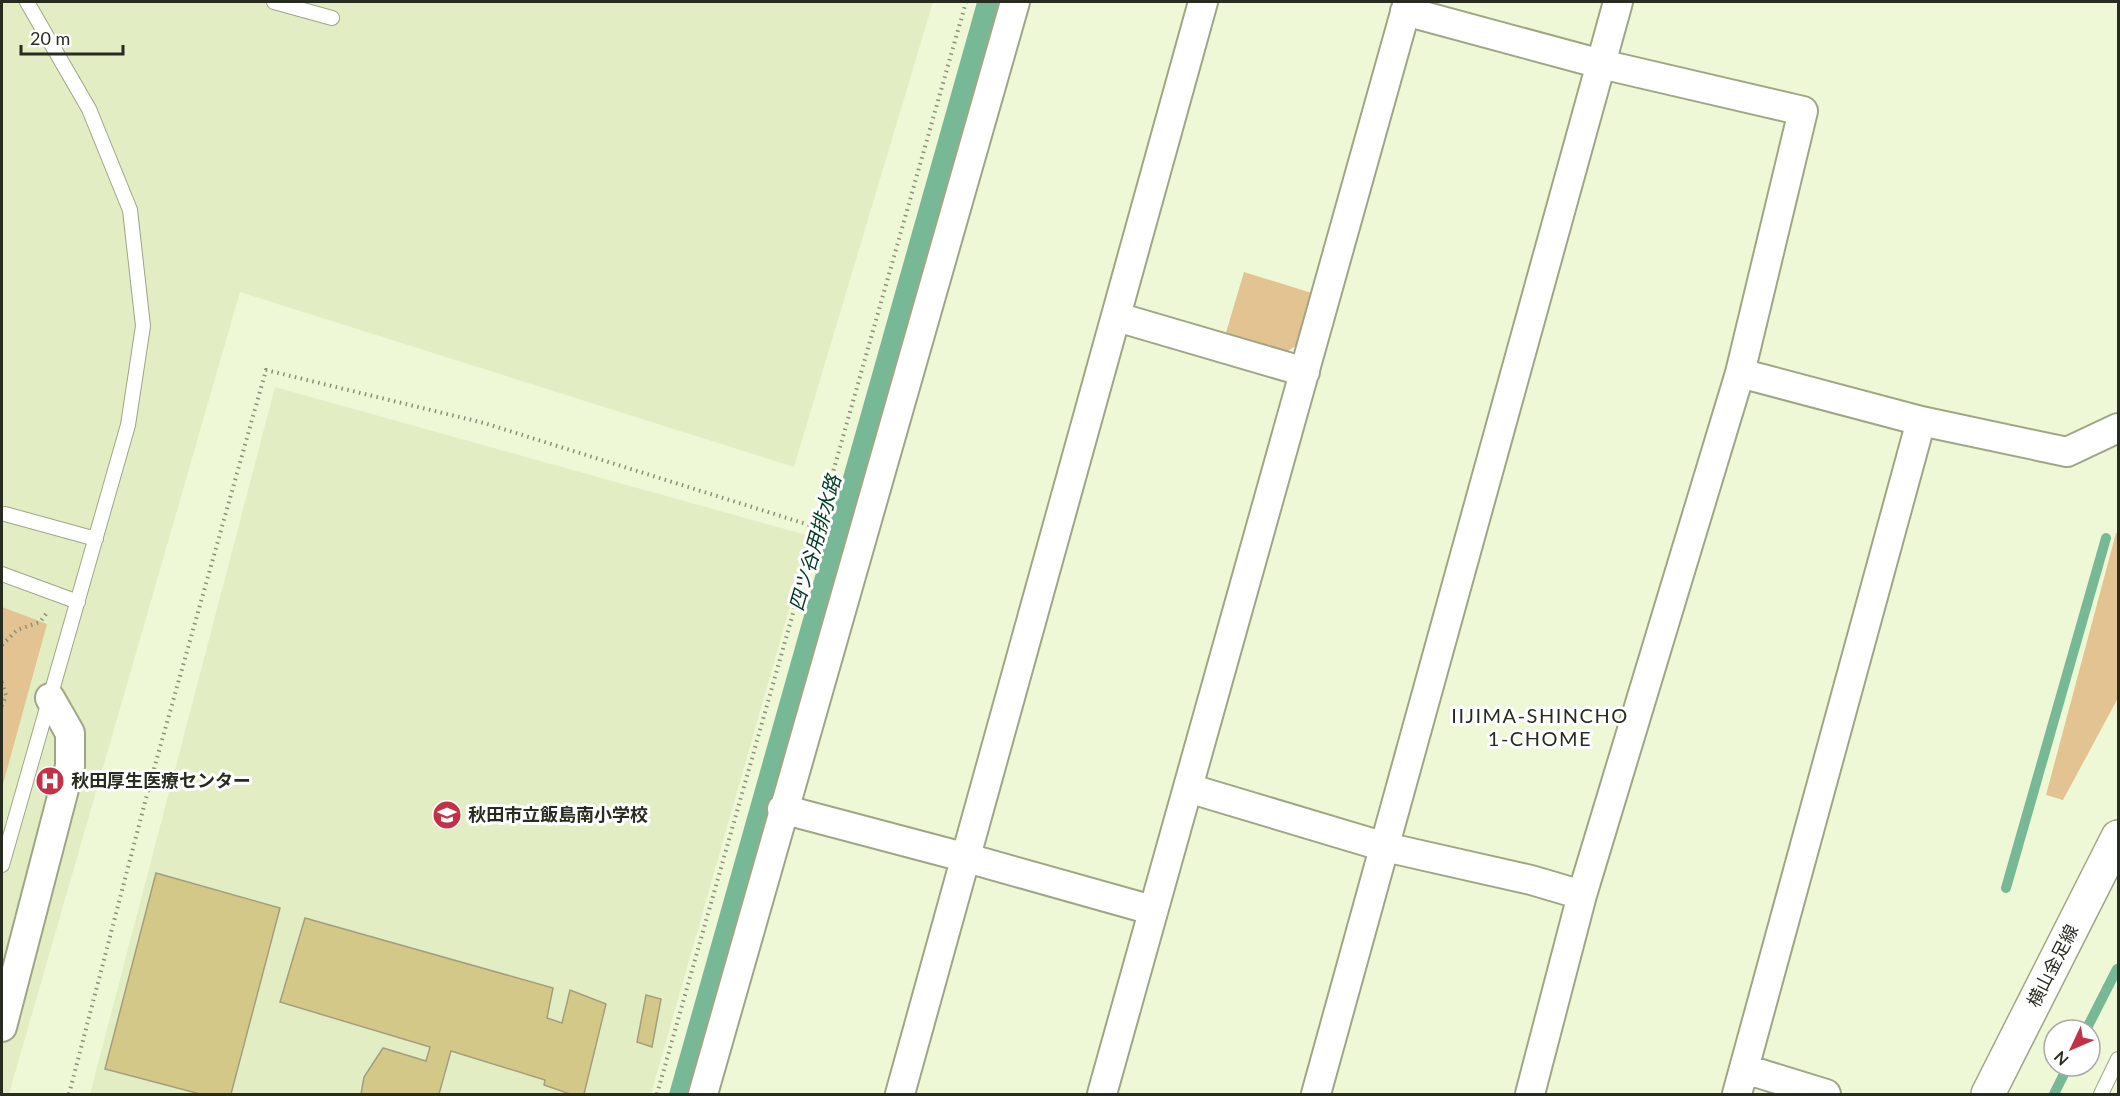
<svg xmlns="http://www.w3.org/2000/svg" width="2120" height="1096" font-family="Lato,'Noto Sans JP',sans-serif">
	<rect width="100%" height="100%" fill="#eff8d6"/>
	<!-- built -->
	<path fill="#e3edc4" d="M2,2H933L794,467L240,292L9,1094H2Z
		M275,387L810,536L651,1094H90Z"/>
	<!-- green -->
	<path fill="#e2c391" d="M1244,272L1315,294L1299,344L1283,354L1225,336Z
		M2116,533L2118,534V698L2063,800L2046,795Z
		M2,607L47,624L2,788Z"/>
	<!-- water -->
	<path fill="#77b996" d="M977,2H999L687,1094H669Z"/>
	<g fill="none" stroke-linecap="round" stroke-linejoin="round">
		<!-- stream -->
		<path stroke="#77b996" stroke-width="10" d="M2006,888L2106,538
			M2086,1030L2117,969
			M2054,1094L2068,1066"/>
	</g>
	<!-- building -->
	<path fill="#d3c887" stroke="#a49e7e" stroke-width="1.5" d="M156,873L280,908L231,1094H200L105,1069Z
		M305,918L553,988L547,1018L562,1023L570,990L606,1004L584,1094H570L544,1085L545,1080L451,1051L439,1094H361L364,1077L383,1048L426,1061L430,1047L280,1002Z
		M646,995L661,999L652,1047L637,1042Z"/>
	<g fill="none" stroke-linecap="round" stroke-linejoin="round">
		<!-- service casing -->
		<g stroke="#9ea686" stroke-width="16">
			<path id="service" d="M274,2L332,18
				M5,514L96,539
				M2,574L78,602
				M2,865L128,425L143,326L130,210L89,109L27,2
				M2101,1094L2118,1059"/>
		</g>
		<!-- minor casing -->
		<g stroke="#9ea686" stroke-width="32">
			<path id="minor" d="M1405,11L1601,64L1803,111L1740,373L1582,895L1530,1094
				M1117,317L1305,372
				M1740,373L1921,421L2067,452L2118,428
				M1188,788L1385,847L1531,880L1582,895
				M782,809L967,858L1152,910
				M2,1027L70,766V733L50,698
				M1745,1069L1826,1094
				M703,1094L1015,2
				M900,1094L1203,2
				M1102,1094L1408,2
				M1316,1094L1618,2
				M1737,1094L1921,421"/>
		</g>
		<!-- tertiary casing -->
		<g stroke="#9ea686" stroke-width="36">
			<path id="tertiary" d="M1988,1094L2118,837"/>
		</g>
		<!-- path -->
		<path stroke="#8a9079" stroke-width="4" stroke-dasharray="1.5 4.5" stroke-linecap="butt" d="M2,645L17,630L40,622L46,614
			M2,682L6,695L2,706
			M69,1094L150,783L266,370L484,423L819,528
			M657,1094L966,2"/>
		<!-- service -->
		<use href="#service" stroke="#fff" stroke-width="14"/>
		<!-- minor -->
		<use href="#minor" stroke="#fff" stroke-width="28"/>
		<!-- tertiary -->
		<use href="#tertiary" stroke="#fff" stroke-width="33"/>
	</g>
	<!-- icons -->
	<defs>
		<g id="hospital-disc" transform="scale(1.5)"><circle r="9.5" fill="#c23145" stroke="#fff"/><path d="M-5-5h3v3.5h4V-5h3V5h-3V1.5h-4V5h-3Z" fill="#fff"/></g>
		<g id="school-disc" transform="scale(1.5)"><circle r="9.5" fill="#c23145" stroke="#fff"/><path d="M0-5L7-2L0 1L-7-2ZM-4 1L0 2.5L4 1V4Q0 6-4 4Z" fill="#fff"/></g>
	</defs>
	<g fill-rule="evenodd">
		<use href="#hospital-disc" x="50" y="781"/>
		<use href="#school-disc" x="447" y="815"/>
	</g>
	<g text-anchor="middle" stroke-width="6" stroke-linejoin="round" paint-order="stroke">
		<!-- poi labels -->
		<g font-size="18" font-weight="bold" fill="#282b1f" stroke="#fff" text-anchor="start">
			<text x="71" y="787">秋田厚生医療センター</text>
			<text x="468" y="821">秋田市立飯島南小学校</text>
		</g>
		<!-- street labels -->
		<g font-size="18" fill="#282b1f" stroke="#fff">
			<text transform="translate(2053 966) rotate(-63)" y="6">横山金足線</text>
		</g>
		<!-- water labels -->
		<g font-size="20" font-style="italic" fill="#023b24" stroke="#fff">
			<text transform="translate(815 543) rotate(-74)" y="7">四ツ谷用排水路</text>
		</g>
		<!-- neighbourhood labels -->
		<g font-size="20" letter-spacing="1.5" fill="#282b1f" stroke="#fff">
			<text x="1540" y="723">IIJIMA-SHINCHO<tspan x="1540" dy="23">1-CHOME</tspan></text>
		</g>
	</g>
	<!-- border -->
	<rect width="2120" height="1096" fill="none" stroke="#282b1f" stroke-width="6"/>
	<!-- north arrow -->
	<g transform="translate(2072 1048) rotate(226)"><circle r="28" fill="#ffffff" stroke="#a9aaa5" stroke-width="1.5"/>
	<path d="M0-4.5L10 22L0 15L-10 22Z" fill="#c23145"/>
	<text y="-9" font-size="16" font-weight="bold" text-anchor="middle" fill="#282b1f">N</text>
	</g>
	<!-- scale -->
	<path d="M21 45v9h102v-9" fill="none" stroke="#282b1f" stroke-width="3"/>
	<text x="30" y="45" font-size="18" fill="#282b1f" stroke="#ffffff" stroke-width="4.5" paint-order="stroke">20 m</text>
</svg>
